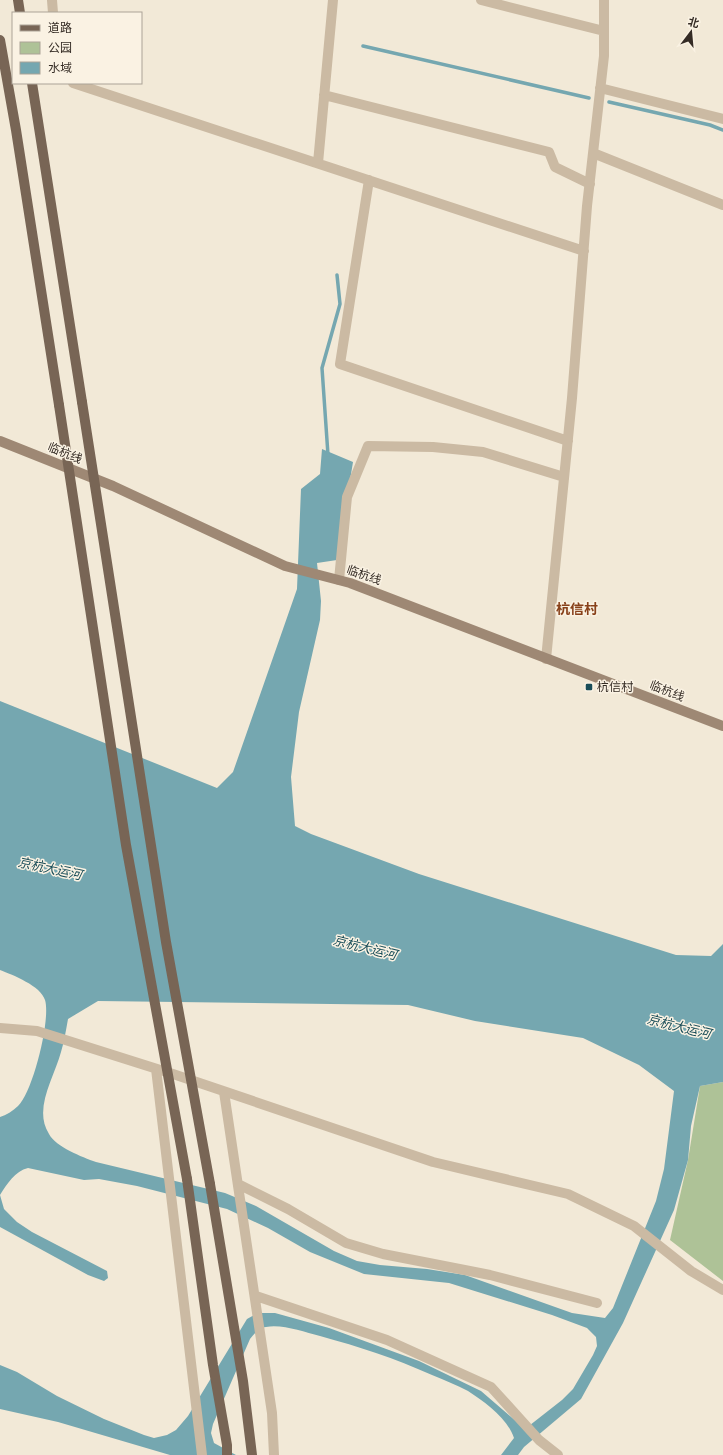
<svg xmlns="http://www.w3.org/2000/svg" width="723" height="1455" font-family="Arial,'Noto Sans SC',sans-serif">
	<rect width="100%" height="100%" fill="#f2e9d7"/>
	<!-- green -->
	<path fill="#aec297" d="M723,1082V1281L670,1240L688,1160L700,1086Z"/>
	<!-- water -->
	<path fill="#75a7b0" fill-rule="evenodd" d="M322,449L353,462L337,560L317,563L321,601L320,620L299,712L291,777L295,826L311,834L419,874L676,955L711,956L723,944V1082L700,1086L691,1126L688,1160L674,1210L623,1323L581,1399L524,1447L518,1455H501L514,1438C508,1419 485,1402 468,1391C457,1385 444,1380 432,1375C394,1358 360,1347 320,1336C303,1332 283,1324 266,1327C258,1328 254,1334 250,1339L213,1424L211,1433L214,1443L236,1455H170L58,1422L0,1409V1365L17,1372L57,1396L104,1419L144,1435L154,1438L167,1435L176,1430L188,1416L247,1319L258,1313H275L329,1328L419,1361L481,1391L525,1429L562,1400L573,1389L593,1355L597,1346L596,1337L587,1328L552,1315L449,1283L364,1274L310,1252L268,1228L227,1209L137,1186L99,1179L84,1180L28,1168C15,1171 7,1184 0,1195V1117C6,1115 13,1111 18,1106C33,1092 51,1019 45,1000C41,986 13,975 0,970V701L217,788L233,772L297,589L301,489L320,474ZM98,1001L408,1005L475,1021L583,1038L639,1065L674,1091L664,1169L656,1201L613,1308L605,1318L572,1313L465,1275L427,1269L380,1265L357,1261L334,1251L256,1206L225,1193L96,1162C82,1157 56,1147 49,1134C33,1109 54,1078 61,1052C64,1042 66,1030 68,1019Z
		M0,1195L4,1209L17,1222L32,1232L107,1271L108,1278L104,1281L88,1275L0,1227Z"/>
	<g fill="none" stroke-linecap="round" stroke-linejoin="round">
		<!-- stream -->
		<path stroke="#75a7b0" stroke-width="3.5" d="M363,46L589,98
			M609,102L710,125L723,130
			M328,455L322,368L340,304L337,275"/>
		<!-- street -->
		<path stroke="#cbbaa3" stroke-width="10" d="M52,0L53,13
			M481,0L604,31
			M73,83L584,251
			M600,88L723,119
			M324,95L549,152L555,167L590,184
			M593,153L723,205
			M318,163L333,0
			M369,180L340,364L568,441
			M339,580L347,497L368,446L433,447L483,452L564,477
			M546,659L572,398L587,206L604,56V0
			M0,1028L37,1031L173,1074L433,1162L568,1194L634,1226L691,1271L723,1290
			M156,1069L202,1455
			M224,1092L272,1413L274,1455
			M238,1184L288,1209L346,1243L383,1254L490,1275L597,1303
			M256,1296L387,1340L491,1387L539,1440L558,1455"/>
		<!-- secondary -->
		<path stroke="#9e8874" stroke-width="10" d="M0,441L113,486L285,566L350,583L723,726"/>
		<!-- primary -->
		<path stroke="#786555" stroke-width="10" d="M18,0L20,13
			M0,40L16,130L59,405
			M32,83L82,402
			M187,1179L213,1365L227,1445V1455
			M210,1184L243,1381L252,1455"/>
		<!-- primary-bridge -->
		<path stroke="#786555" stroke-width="10" d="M82,402L166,942L210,1184
			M59,405L126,845L187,1179"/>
	</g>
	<!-- markers -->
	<rect fill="#194d58" stroke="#faf2e3" stroke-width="1.5" x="585" y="683" width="8" height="8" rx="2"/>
	<g text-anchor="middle" stroke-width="3" stroke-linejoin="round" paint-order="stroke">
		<!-- street labels -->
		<g font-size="12" fill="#352c25" stroke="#faf2e3">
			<text transform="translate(65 453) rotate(22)" y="4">临杭线</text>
			<text transform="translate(364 575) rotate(19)" y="4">临杭线</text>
			<text transform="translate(667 691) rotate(21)" y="4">临杭线</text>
		</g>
		<!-- poi labels -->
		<g font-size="12" fill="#352c25" stroke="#faf2e3" text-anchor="start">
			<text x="597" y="691">杭信村</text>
		</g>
		<!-- water labels -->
		<g font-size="13" font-style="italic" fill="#194d58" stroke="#faf2e3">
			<text transform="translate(50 868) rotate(12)" y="5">京杭大运河</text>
			<text transform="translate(365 947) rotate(14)" y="5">京杭大运河</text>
			<text transform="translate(679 1026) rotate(14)" y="5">京杭大运河</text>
		</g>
		<!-- quarter labels -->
		<g font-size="14" font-weight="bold" fill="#88411a" stroke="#faf2e3">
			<text x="577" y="614">杭信村</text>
		</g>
	</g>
	<!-- legend -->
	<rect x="12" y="12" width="130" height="72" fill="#faf2e3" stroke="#aba397"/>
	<rect x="20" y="25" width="20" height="6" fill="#786555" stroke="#aba397"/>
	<text x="48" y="32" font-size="12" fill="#352c25">道路</text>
	<rect x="20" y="42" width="20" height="12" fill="#aec297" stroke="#aba397"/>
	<text x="48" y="52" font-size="12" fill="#352c25">公园</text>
	<rect x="20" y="62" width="20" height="12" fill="#75a7b0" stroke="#aba397"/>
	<text x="48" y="72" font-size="12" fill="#352c25">水域</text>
	<!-- north arrow -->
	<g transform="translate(691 32) rotate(16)" stroke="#faf2e3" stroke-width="3" paint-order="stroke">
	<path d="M0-3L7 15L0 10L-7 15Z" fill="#352c25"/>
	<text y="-6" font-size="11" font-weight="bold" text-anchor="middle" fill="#352c25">北</text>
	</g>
</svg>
